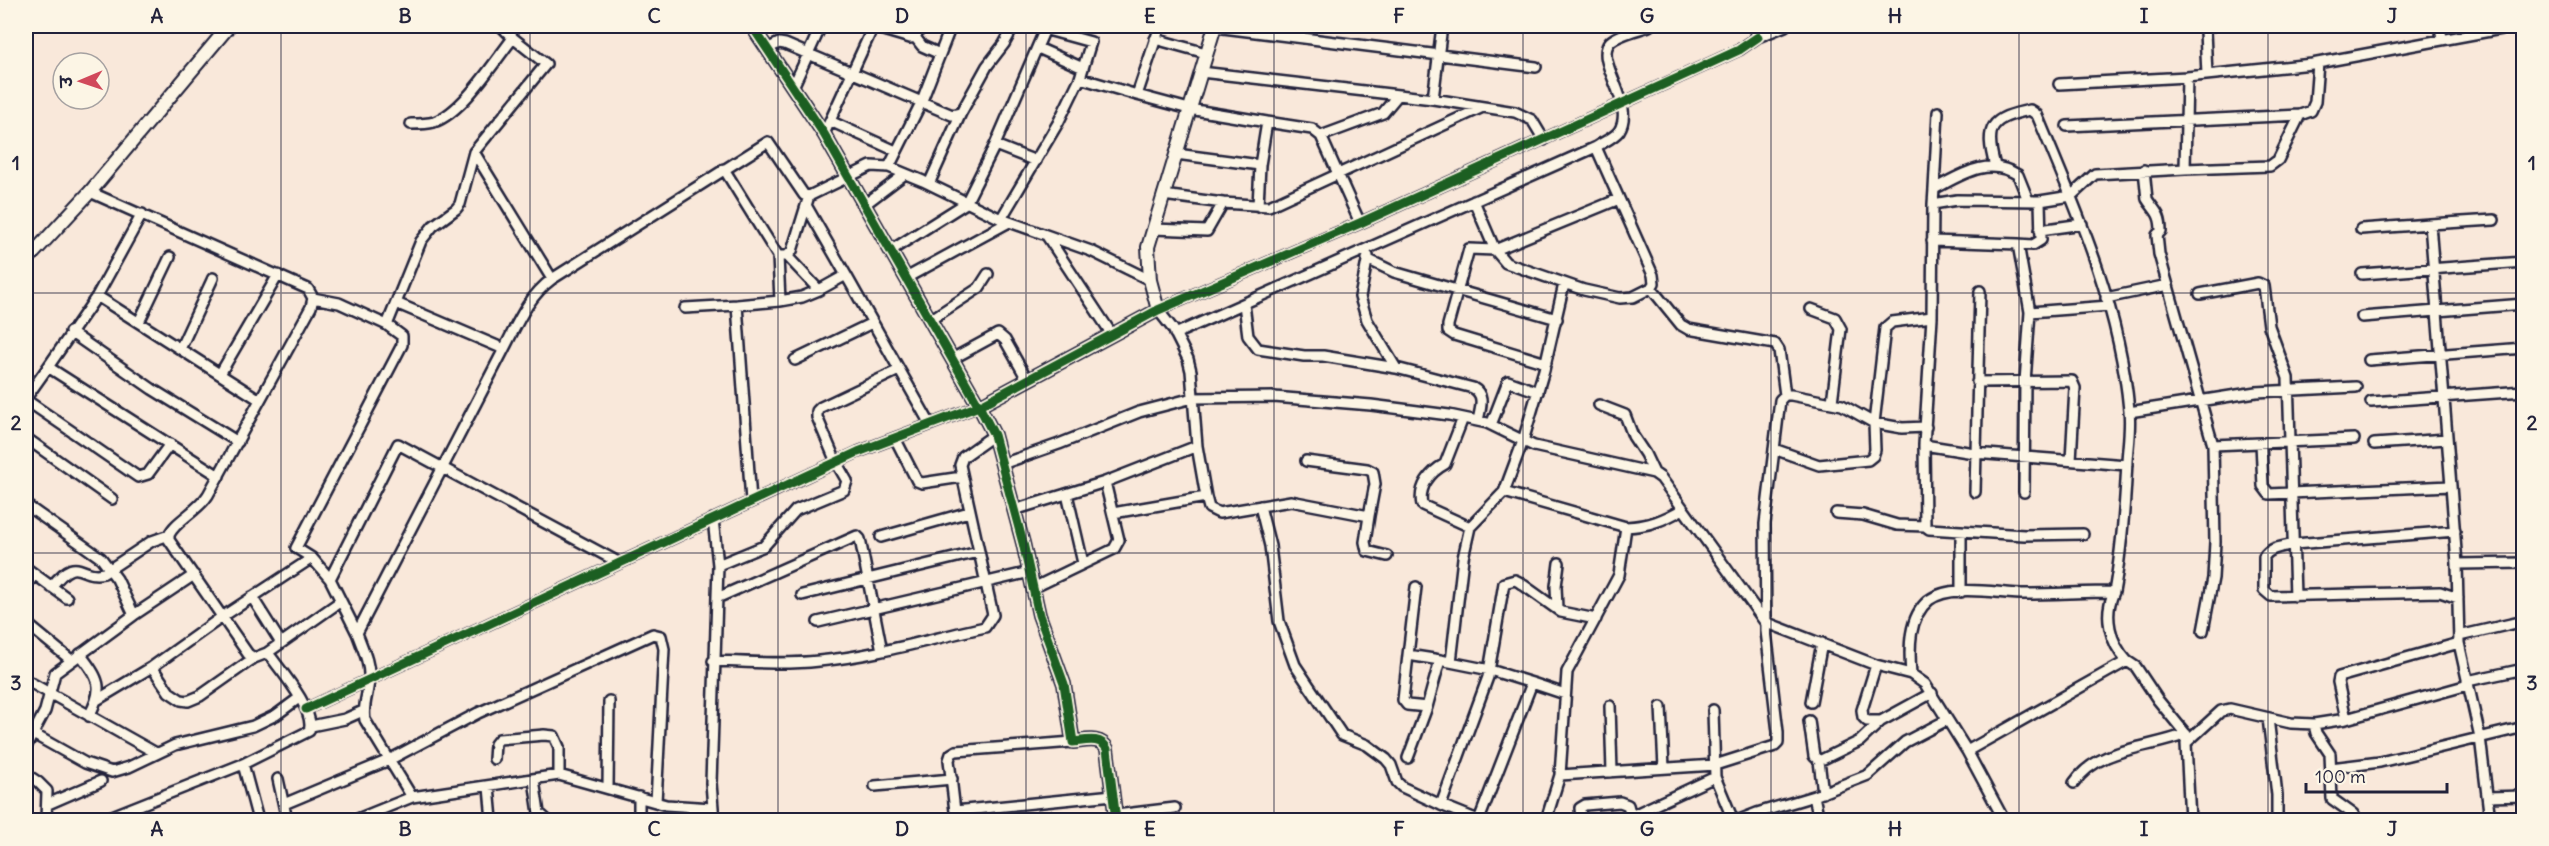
<svg xmlns="http://www.w3.org/2000/svg" width="2549" height="846" font-family="Delius,'Playpen Sans Deva',sans-serif">
	<rect width="100%" height="100%" fill="#f9e8da"/>
	<filter id="ink" filterUnits="userSpaceOnUse"><feTurbulence type="fractalNoise" baseFrequency=".0167" numOctaves="2"/><feDisplacementMap in="SourceGraphic" scale="12" xChannelSelector="R" yChannelSelector="G"/><feConvolveMatrix kernelMatrix="1 2 1 2 8 2 1 2 1" color-interpolation-filters="sRGB"/></filter>
	<g filter="url(#ink)">
		<g fill="none" stroke-linecap="round" stroke-linejoin="round">
			<!-- minor casing -->
			<g stroke="#22223b" stroke-width="14">
				<path id="minor" d="M951,26L921,103L889,167L923,181L1001,219
					M1033,26L1091,42L1080,78
					M1160,26L1137,95L1189,109L1267,122
					M1442,26L1433,99L1515,112L1532,120L1544,140
					M1753,26L1758,37L1785,26
					M2440,26L2442,39
					M1215,27L1536,67
					M915,37L922,46L940,54
					M1155,39L1206,53
					M1038,48L1083,68
					M767,49L779,43L785,44L952,115L961,113L987,66L1004,44L1014,26
					M1201,72L1433,99
					M2207,75L2205,31L2208,26H2212
					M2059,84L2187,77L2312,64L2517,26
					M793,87L821,26
					M1137,95L1080,78L1058,123L1001,219L1091,251L1150,280
					M830,121L896,151
					M411,124C418,124 427,124 434,122C463,112 494,62 513,38L501,26
					M2067,126L2300,115L2311,111L2315,102L2318,63
					M824,134L873,27L910,38L915,37L921,26
					M1321,136L1383,113L1398,95
					M474,152L552,279L768,142L804,195L809,196L871,166L889,167
					M1176,154L1260,165L1258,206
					M1036,161L995,145L1045,29
					M1260,165L1267,122L1312,129L1321,136L1360,223
					M724,169L778,256H787L792,251L809,196
					M2185,169L2270,166L2278,160L2300,115
					M2144,170L2147,199C2155,212 2161,213 2161,231L2157,235L2159,254L2213,445L2215,542L2213,578L2203,631
					M929,184L961,113
					M1934,189L1938,112
					M90,192L308,289L313,298L311,307L208,495C198,511 175,521 169,535V540L248,654L254,658L267,653L271,657C283,673 316,712 309,731L243,764L102,820
					M1163,195L1223,203
					M1474,201L1495,250L1619,199
					M1933,204L1934,189C1961,175 1988,156 2018,175L2028,200
					M864,205L905,174
					M142,214L97,296L260,400
					M2430,224L2494,220
					M1153,229L1207,231L1223,203L1269,206L1483,107
					M2361,229L2430,224L2451,486
					M2040,230L2082,224
					M1047,236L1111,333
					M1932,241L2018,244
					M890,251L966,203L995,145
					M787,256L819,290L846,275L807,207
					M1368,256L1360,297L1367,320L1396,368
					M1367,259L1394,272L1557,319
					M2362,274L2524,262
					M846,275L930,424
					M906,278L1009,222
					M1651,288L1681,325L1688,329L1775,344L1779,350L1785,395
					M2200,294L2258,283L2264,286L2269,326L2288,378L2295,596
					M97,296L48,367L219,476
					M313,298L339,303L387,325L421,241L433,226L456,209L460,204L474,152L546,64L513,38
					M2106,298L2168,285
					M780,301L802,297L819,290
					M396,303L504,349C518,322 528,297 552,279
					M1244,304L1248,336L1258,349L1304,356H1323L1396,368L1473,388C1486,395 1480,409 1478,421
					M685,308L737,305
					M1811,309L1835,318L1841,329L1832,402
					M2030,312L2109,306
					M2362,317L2524,304
					M930,320L979,288L988,274
					M139,322L170,257
					M70,332L152,389L238,442
					M1175,334L1596,147C1603,142 1614,138 1619,131C1637,103 1593,61 1610,42C1618,34 1638,30 1649,26
					M180,349L213,278
					M504,349L357,633C362,647 370,663 369,678C369,693 362,705 365,720L412,797L559,775L666,805L712,808
					M952,359L998,334L1005,340L1027,379
					M795,360L872,323
					M2369,360L2524,348
					M1546,363L1454,335L1448,331V325L1469,249L1495,250L1506,263L1584,290L1620,298L1633,297L1651,288L1654,283L1653,275L1596,147
					M220,374L278,275
					M1977,382L2072,381L2075,388L2071,460
					M26,398L48,367
					M26,400L138,477L148,474L170,444
					M2371,402L2524,391
					M1599,405L1625,415L1633,436L1645,454L1654,473
					M2129,412L2256,392L2356,387
					M1463,418L1445,464C1430,472 1418,487 1422,505L1470,527
					M1491,425L1508,381L1538,392
					M26,438L112,499
					M895,438L917,481L922,483L962,477
					M2261,443L2263,486L2269,494L2451,486L2457,564L2459,643L2480,737L2490,820
					M2374,444L2447,439
					M1924,445L1974,453L2127,465
					M2213,445L2354,439
					M1774,449L1819,465L1868,460L1873,456L1875,450L1874,423L1885,328L1892,322L1932,317
					M1306,461L1367,469L1373,472L1375,484L1369,516
					M1002,464L1059,444L1139,412L1193,398L1274,397L1371,405L1449,415L1487,423L1534,446L1654,473L1661,478L1765,622L1876,665L1911,674L1925,684L1967,751L2004,820
					M1105,482L1197,446
					M1504,492L1626,527L1619,575L1567,672L1560,775L1546,820
					M1975,492L1980,291
					M2024,492L2025,382L2030,312L2018,244L2033,245L2041,240L2040,201
					M1067,494L1083,563
					M1206,497L1197,446L1191,371L1188,359L1173,329L1158,310L1360,223L1739,50L1758,37
					M751,501L737,305L780,301L778,256
					M26,505L101,558L117,579L134,615
					M1260,506L1270,546L1279,621L1295,665L1342,735L1367,745L1386,759L1391,765L1397,782L1402,787L1441,805L1488,677L1504,583L1515,580L1519,582L1561,612L1596,619
					M1014,510L1105,482L1119,540L1114,549L1033,588
					M1113,513L1206,497L1209,508L1219,513L1291,501L1369,516L1365,542L1367,551L1387,556
					M1836,513L1863,515L1897,525L1925,526
					M713,519L718,565L711,783L714,820
					M1626,527C1649,526 1664,520 1683,509
					M2455,531L2294,544C2284,547 2269,547 2264,557V590L2271,596L2440,592L2458,598
					M1961,532V592
					M2083,534L2024,535L1929,529L1925,526L1924,445L1932,317L1933,204L1957,200L2040,201L2071,196L2095,174L2185,169L2187,77
					M881,537L969,512
					M2457,564L2524,563
					M718,565L764,546L796,510L844,490L847,481L836,462L817,417V411L821,407L899,370
					M26,568L67,598
					M330,579L312,558L296,548L402,345V336L387,325
					M26,586L34,575
					M51,587C79,552 78,579 104,573L152,541L169,535
					M802,595L978,552
					M252,597L281,643
					M717,598L857,536L860,539L882,651
					M1557,609L1556,586L1559,563
					M818,622L1030,572
					M26,623L71,660
					M357,633L330,579L398,444L618,562
					M2459,636L2524,621
					M2459,643L2339,677L2338,682L2346,719L2468,685
					M267,653L341,601
					M80,654C99,679 105,687 89,716
					M1408,655L1416,587
					M713,661C748,662 784,665 819,661C875,656 930,639 985,627L993,615L960,465L963,457L994,435
					M2127,661L2136,667L2158,700L2189,738
					M1451,662L1463,558L1470,527L1504,492L1523,441L1544,370L1564,284
					M1876,665L1862,710L1863,717L1867,721H1881L1932,693
					M152,667L222,617L312,558
					M1911,674C1909,649 1908,617 1929,600C1951,583 1999,594 2025,594C2055,594 2084,592 2114,592C2122,549 2125,505 2127,461C2128,444 2131,427 2129,410C2120,307 2077,210 2037,115L2030,110C1991,118 1984,126 1995,166
					M26,680L156,753
					M2467,681L2524,669
					M97,700L152,667L169,692L181,700L188,701L200,696L254,658
					M1811,702L1822,643
					M1610,706L1612,772
					M1427,707L1407,705L1403,700L1408,655L1440,660
					M1661,707L1664,768
					M306,709L858,452L979,406
					M2268,718L2277,795V820
					M1809,721L1814,756L1819,761
					M2314,724L2316,733L2330,754L2332,799L2353,814L2357,820
					M311,726L345,719L363,711
					M26,730L85,763L112,772L129,767L175,745L253,726L276,715L299,698
					M26,747L45,711L55,673L134,615L194,575
					M1967,751L2127,661C2110,643 2103,615 2114,592
					M1408,758L1427,707L1440,660L1490,670L1532,683
					M494,759L495,744L499,739L544,735L554,736L559,747V775
					M243,764L258,820
					M2331,768L2380,762L2524,727
					M26,774L38,782L47,791L46,820
					M1560,775L1715,765L1775,746L1778,743V732L1766,631L1765,524L1780,400L1785,395H1791L1842,405L1874,423L1902,428L1926,427
					M1715,777L1733,820
					M278,779L287,820
					M534,780L539,813L547,820
					M2074,783C2098,747 2149,749 2186,734
					M875,786L952,779
					M489,787L492,820
					M608,787L609,701
					M1823,793L1819,761L1860,741L1881,721
					M1814,796L1819,820
					M2488,797L2524,796
					M48,804L101,781
					M284,804L389,760L478,713L653,634L661,636L664,649L656,802
					M1441,805L1478,820
					M955,811L1113,795
					M1757,813L1814,796L1868,775L1905,742L1947,720
					M1116,815L1175,808
					M355,820L412,797
					M639,820V797
					M956,820L949,760L951,754L956,751L1073,742
					M1479,820L1532,683L1565,694
					M1581,820L1580,808L1585,805L1620,802L1628,805L1631,816
					M1632,820L1631,816L1715,777L1713,710
					M1739,820L1757,813L1760,820
					M2190,820L2186,743L2221,711L2230,709L2291,723L2314,724L2346,719"/>
			</g>
			<!-- tertiary casing -->
			<g stroke="#22223b" stroke-width="16">
				<path id="tertiary" d="M752,26L824,134L979,406L1158,310L1150,280L1148,247L1215,26
					M26,261L90,192L229,26
					M979,406L994,435L1023,543L1039,615L1064,684L1073,742C1085,741 1101,736 1107,749L1116,820"/>
			</g>
			<!-- minor -->
			<use href="#minor" stroke="#fcf5e5" stroke-width="9"/>
			<!-- tertiary -->
			<use href="#tertiary" stroke="#fcf5e5" stroke-width="12"/>
			<!-- cycleway casing -->
			<g stroke="#fcf5e5" stroke-width="13">
				<path id="cycleway" d="M752,26L824,134L979,406L1158,310L1360,223L1739,50L1758,37
					M306,709L858,452L979,406L994,435L1023,543L1039,615L1064,684L1073,742C1085,741 1101,736 1107,749L1116,820"/>
			</g>
			<!-- cycleway -->
			<use href="#cycleway" stroke="#1b5e20" stroke-width="9"/>
		</g>
	</g>
	<!-- grid -->
	<path fill="none" stroke="#22223b" stroke-width="1.5" stroke-opacity="0.55" d="M281,26V820M530,26V820M778,26V820M1026,26V820M1274,26V820M1523,26V820M1771,26V820M2019,26V820M2268,26V820M26,293H2524M26,553H2524"/>
	<!-- margin -->
	<rect width="2549" height="846" fill="none" stroke="#fcf5e5" stroke-width="66"/>
	<!-- north arrow -->
	<g transform="translate(81 81) rotate(268)"><circle r="28" fill="#fcf5e5" stroke="#a5a1a1" stroke-width="1.5"/>
	<path d="M0-4.5L10 22L0 15L-10 22Z" fill="#d1495b"/>
	<text y="-9" font-size="16" font-weight="bold" text-anchor="middle" fill="#22223b">उ</text>
	</g>
	<!-- scale -->
	<path d="M2306 783v9h141v-9" fill="none" stroke="#22223b" stroke-width="3"/>
	<text x="2315" y="783" font-size="18" fill="#22223b" stroke="#fcf5e5" stroke-width="4.5" paint-order="stroke">100 m</text>
	<rect x="33" y="33" width="2483" height="780" fill="none" stroke="#22223b" stroke-width="2"/>
	<g font-size="20" text-anchor="middle" font-weight="bold" fill="#22223b">
		<text x="157" y="23">A</text>
		<text x="405" y="23">B</text>
		<text x="654" y="23">C</text>
		<text x="902" y="23">D</text>
		<text x="1150" y="23">E</text>
		<text x="1399" y="23">F</text>
		<text x="1647" y="23">G</text>
		<text x="1895" y="23">H</text>
		<text x="2144" y="23">I</text>
		<text x="2392" y="23">J</text>
		<text x="16" y="170">1</text>
		<text x="2532" y="170">1</text>
		<text x="16" y="430">2</text>
		<text x="2532" y="430">2</text>
		<text x="16" y="690">3</text>
		<text x="2532" y="690">3</text>
		<text x="157" y="836">A</text>
		<text x="405" y="836">B</text>
		<text x="654" y="836">C</text>
		<text x="902" y="836">D</text>
		<text x="1150" y="836">E</text>
		<text x="1399" y="836">F</text>
		<text x="1647" y="836">G</text>
		<text x="1895" y="836">H</text>
		<text x="2144" y="836">I</text>
		<text x="2392" y="836">J</text>
	</g>
</svg>
